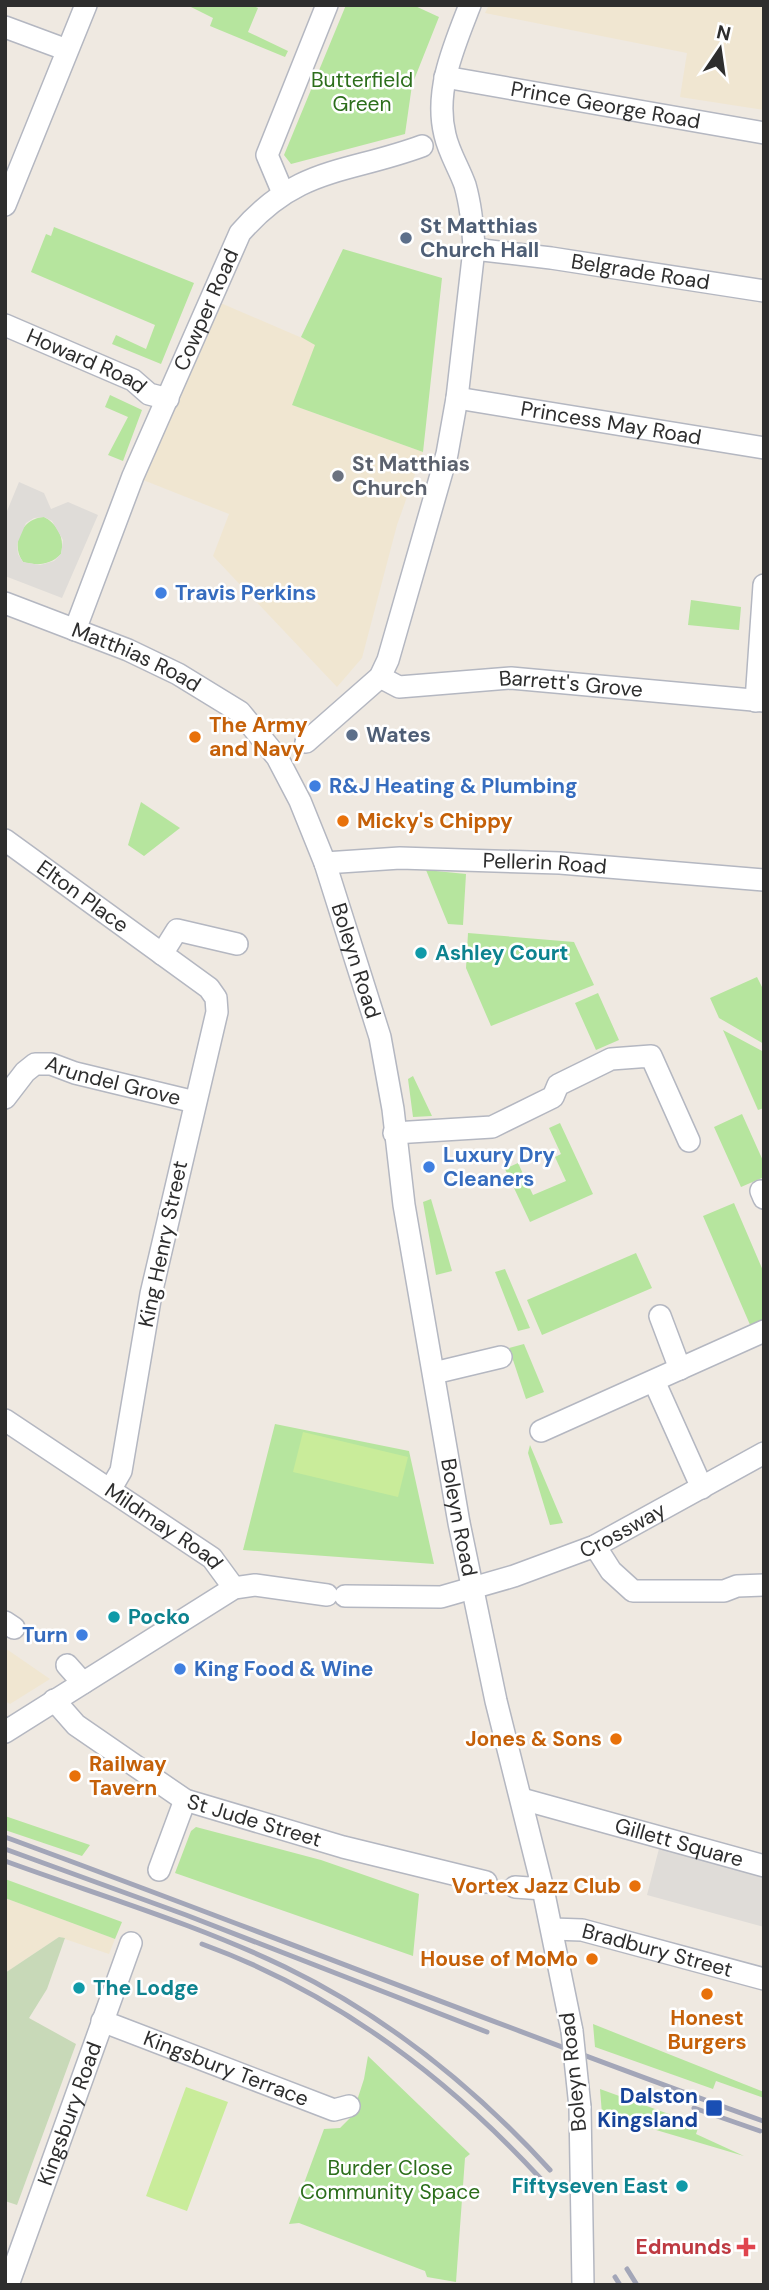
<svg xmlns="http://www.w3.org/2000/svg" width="769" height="2290" font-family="'DM Sans',sans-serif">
	<rect width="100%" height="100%" fill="#efe9e1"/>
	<!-- education -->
	<path fill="#f0e6d1" d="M489,5H764V110L680,97L687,53L485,13Z
		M209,298L316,344L292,405L423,452L397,525L362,658L337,687L213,556L229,514L133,476Z
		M5,1648L50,1679L10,1704L5,1701Z
		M5,1898L115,1939L109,1954L59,1937L5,1973Z"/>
	<!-- green -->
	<path fill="#b6e59e" d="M187,5H251L258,8L248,32L288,51L285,57L210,26L213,18Z
		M346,5H413L439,17L412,85L405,134L291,164L284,155Z
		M54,227L194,283L161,364L112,344L116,335L146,349L155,325L31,272L46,234L51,236Z
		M343,249L442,278L423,452L292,405L315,345L301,337Z
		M110,395L142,410L123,461L108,455L128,417L105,407Z
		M44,517C58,524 65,539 61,554C50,565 38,566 23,562C10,544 22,518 44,517Z
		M691,600L741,607L739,630L688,625Z
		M141,802L180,828L144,856L128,845Z
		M426,870L466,874L463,925L448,924Z
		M468,933L574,942L594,985L491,1026L466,968Z
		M757,977L764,991V1044L719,1018L710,998Z
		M598,993L619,1040L596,1050L575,1003Z
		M723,1030L764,1052V1108L758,1110Z
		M413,1076L432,1116L413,1117L408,1079Z
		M742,1114L764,1163V1177L741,1187L714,1127Z
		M560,1123L593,1194L530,1222L505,1169L518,1163L533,1195L566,1181L555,1157L561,1154L549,1128Z
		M431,1199L452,1271L436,1275L423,1202Z
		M734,1203L764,1273V1321L751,1327L703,1216Z
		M636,1253L652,1288L542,1335L527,1300Z
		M505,1269L530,1328L518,1331L495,1272Z
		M524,1344L544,1392L526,1399L509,1348Z
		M275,1424L409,1451L434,1564L243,1550Z
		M530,1445L563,1523L550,1525L528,1453Z
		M5,1816L90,1845L82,1856L5,1830Z
		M196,1827L321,1860L419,1894L413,1956L175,1873L191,1831Z
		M5,1879L122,1922L115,1939L5,1898Z
		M593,2024L764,2092V2098L716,2081L713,2089L595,2047Z
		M368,2056L470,2154L465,2158L456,2282L427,2277L425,2271L299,2223L289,2224L324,2129L340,2128L352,2116L364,2079Z
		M600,2089L699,2125L696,2134L744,2156L602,2114Z"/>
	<!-- cemetery -->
	<path fill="#c8d9b8" d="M59,1937L65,1938L47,1989L29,2018L76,2044L17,2205L5,2201V1973Z"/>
	<!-- pitch -->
	<path fill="#c9ec9a" d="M303,1432L408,1457L398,1497L293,1472Z
		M186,2087L228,2102L187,2211L146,2196Z"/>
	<!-- plaza -->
	<path fill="#dfdcd8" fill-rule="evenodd" d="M19,482L44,493L51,509L68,502L98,515L62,598L5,576V516ZM44,517L52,521L63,540L61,554L54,561L40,565L23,562L18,554L17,544L26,523L34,518Z
		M662,1837L764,1866V1927L647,1895Z"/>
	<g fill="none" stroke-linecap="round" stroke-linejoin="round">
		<!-- minor casing -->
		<g stroke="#b4b7c1" stroke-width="24">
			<g id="minor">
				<path d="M5,27L67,50"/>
				<path id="s1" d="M445,77L764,133"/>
				<path d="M283,193L267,155L327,5"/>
				<path d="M5,205L86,5"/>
				<path id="s2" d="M474,249L551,258L764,291"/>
				<path id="s3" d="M5,325L133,380L149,394L168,399"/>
				<path id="s4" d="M457,398L764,448"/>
				<path id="s5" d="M5,603L128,650L178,674L240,712L277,757L300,801L325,863L380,1037L393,1109L404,1205L459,1523L496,1701L543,1889L572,2031"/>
				<path id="s6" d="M75,630L133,476L240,233C298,166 346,174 422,146"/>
				<path id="s7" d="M380,677L399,687L511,678L764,701"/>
				<path d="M756,701L764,585"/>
				<path d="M306,742L380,677L388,660L447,454L457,398L474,249C473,227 471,206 465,185C459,168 449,153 445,135C434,91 454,46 470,5"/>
				<path id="s8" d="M5,840L209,988L216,998L217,1012L151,1294L121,1471L110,1490"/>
				<path id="s9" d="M325,863L400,858L560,863L764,880"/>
				<path d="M162,954L177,930L237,944"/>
				<path id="s10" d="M5,1098L25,1072L35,1064H51L75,1073L195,1102"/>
				<path d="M394,1133L492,1127L553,1097L558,1085L611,1059L651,1056L689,1141"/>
				<path d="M761,1191L764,1198"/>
				<path d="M660,1316L680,1369"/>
				<path d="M434,1373L501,1357"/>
				<path d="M654,1381L702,1488"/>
				<path id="s11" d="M5,1420L212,1558L234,1588"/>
				<path d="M541,1431L764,1331"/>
				<path d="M595,1546L611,1571L633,1591H724L737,1586L764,1585"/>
				<path id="s12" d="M345,1596L441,1597L514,1576L595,1546L764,1453"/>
				<path d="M5,1622L14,1628"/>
				<path d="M67,1665L83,1683"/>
				<path id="s13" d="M54,1700L76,1725L185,1800L343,1847L486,1882"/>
				<path d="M5,1732L234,1588L255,1585L327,1595"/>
				<path id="s14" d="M522,1799L764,1866"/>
				<path d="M159,1870L185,1800"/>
				<path d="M515,1887L543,1889"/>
				<path id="s15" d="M552,1929L582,1930L764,1979"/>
				<path id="s16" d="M102,2021L334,2110L349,2106"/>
				<path d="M580,2107L583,2285"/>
				<path id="s17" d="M8,2285L131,1943"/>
			</g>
		</g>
		<!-- minor -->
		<use href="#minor" stroke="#fff" stroke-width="21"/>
		<!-- rail -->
		<path stroke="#a3a6b8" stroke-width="5" d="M5,1837C259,1930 509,2030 763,2121
			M5,1849L186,1915L487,2032
			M5,1861C98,1895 196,1924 285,1967C386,2016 474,2087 550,2170
			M202,1944C334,1992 446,2076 541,2179
			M694,2108L760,2131
			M627,2269L637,2285
			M615,2277L620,2285"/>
		<!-- minor-bridge casing -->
		<g stroke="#b4b7c1" stroke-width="24" stroke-linecap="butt">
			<path id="minor-bridge" d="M572,2031L580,2107"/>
		</g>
		<!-- minor-bridge -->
		<use href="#minor-bridge" stroke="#fff" stroke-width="21"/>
	</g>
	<!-- markers -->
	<g fill="#5c6f8a" stroke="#fff" stroke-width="2.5">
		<circle cx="406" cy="238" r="7"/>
		<circle cx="352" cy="735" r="7"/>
	</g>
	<circle fill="#6b7280" stroke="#fff" stroke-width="2.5" cx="338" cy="476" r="7"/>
	<g fill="#3f7fe0" stroke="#fff" stroke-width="2.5">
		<circle cx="161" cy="593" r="7"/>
		<circle cx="315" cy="786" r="7"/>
		<circle cx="429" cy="1167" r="7"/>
		<circle cx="82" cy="1635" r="7"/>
		<circle cx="180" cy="1669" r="7"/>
	</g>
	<g fill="#e8710a" stroke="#fff" stroke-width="2.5">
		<circle cx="195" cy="737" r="7"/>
		<circle cx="343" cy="821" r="7"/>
		<circle cx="616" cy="1739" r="7"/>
		<circle cx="75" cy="1776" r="7"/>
		<circle cx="635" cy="1886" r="7"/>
		<circle cx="592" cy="1959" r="7"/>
		<circle cx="707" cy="1994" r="7"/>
	</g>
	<g fill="#0f9aa8" stroke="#fff" stroke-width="2.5">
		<circle cx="421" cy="953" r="7"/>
		<circle cx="114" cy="1617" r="7"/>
		<circle cx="79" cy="1988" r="7"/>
		<circle cx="682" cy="2186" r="7"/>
	</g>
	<rect fill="#1a4fb4" stroke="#fff" stroke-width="2.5" x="705" y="2099" width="18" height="18" rx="3.5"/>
	<path fill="#e0444e" stroke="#fff" stroke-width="2.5" d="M742.5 2236.5h7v7h7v7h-7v7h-7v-7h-7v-7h7z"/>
	<g text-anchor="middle" stroke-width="5" stroke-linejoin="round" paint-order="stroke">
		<!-- park labels -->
		<g font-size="21" fill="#2c6e1b" stroke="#fff">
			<text x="362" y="87">Butterfield<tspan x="362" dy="24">Green</tspan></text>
			<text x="390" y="2175">Burder Close<tspan x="390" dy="24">Community Space</tspan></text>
		</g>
		<!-- street labels -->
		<g font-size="21" fill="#2e2e2e" stroke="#fff">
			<text dy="7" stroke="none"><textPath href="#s1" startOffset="163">Prince George Road</textPath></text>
			<text dy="7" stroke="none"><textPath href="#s2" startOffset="168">Belgrade Road</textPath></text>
			<text dy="7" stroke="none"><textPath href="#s6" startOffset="346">Cowper Road</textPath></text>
			<text dy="7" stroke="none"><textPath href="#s3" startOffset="89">Howard Road</textPath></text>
			<text dy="7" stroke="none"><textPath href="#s4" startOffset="156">Princess May Road</textPath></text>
			<text dy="7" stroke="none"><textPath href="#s5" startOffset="142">Matthias Road</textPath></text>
			<text dy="7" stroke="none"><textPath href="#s7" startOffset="194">Barrett's Grove</textPath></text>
			<text dy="7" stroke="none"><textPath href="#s9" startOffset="220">Pellerin Road</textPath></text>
			<text dy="7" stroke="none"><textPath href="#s8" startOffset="96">Elton Place</textPath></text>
			<text dy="7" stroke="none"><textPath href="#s5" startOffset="537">Boleyn Road</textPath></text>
			<text dy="7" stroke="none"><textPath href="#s10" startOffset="126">Arundel Grove</textPath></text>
			<text transform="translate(163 1244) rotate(-78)" y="7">King Henry Street</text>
			<text dy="7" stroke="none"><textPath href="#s5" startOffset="1104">Boleyn Road</textPath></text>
			<text dy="7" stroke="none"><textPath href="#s11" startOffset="191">Mildmay Road</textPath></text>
			<text dy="7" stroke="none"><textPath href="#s12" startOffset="290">Crossway</textPath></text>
			<text dy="7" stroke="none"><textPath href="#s13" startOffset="238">St Jude Street</textPath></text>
			<text dy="7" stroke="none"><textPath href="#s14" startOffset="163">Gillett Square</textPath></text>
			<text dy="7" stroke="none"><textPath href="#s15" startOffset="108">Bradbury Street</textPath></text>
			<text dy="7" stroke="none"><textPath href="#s16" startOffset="133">Kingsbury Terrace</textPath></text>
			<text transform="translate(573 2072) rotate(-96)" y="7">Boleyn Road</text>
			<text dy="7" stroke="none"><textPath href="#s17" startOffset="182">Kingsbury Road</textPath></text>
		</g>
		<!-- service labels -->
		<g font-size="21" font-weight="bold" fill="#4e5e75" stroke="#fff" text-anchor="start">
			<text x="420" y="233">St Matthias<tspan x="420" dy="24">Church Hall</tspan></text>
			<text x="366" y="742">Wates</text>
		</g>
		<!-- worship labels -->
		<g font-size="21" font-weight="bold" fill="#5b616d" stroke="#fff" text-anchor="start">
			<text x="352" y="471">St Matthias<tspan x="352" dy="24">Church</tspan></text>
		</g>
		<!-- shop labels -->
		<g font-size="21" font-weight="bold" fill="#366cbe" stroke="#fff" text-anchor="start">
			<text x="175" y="600">Travis Perkins</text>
			<text x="329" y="793">R&amp;J Heating &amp; Plumbing</text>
			<text x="443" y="1162">Luxury Dry<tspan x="443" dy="24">Cleaners</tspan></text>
			<text x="68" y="1642" text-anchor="end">Turn</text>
			<text x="194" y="1676">King Food &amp; Wine</text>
		</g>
		<!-- food labels -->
		<g font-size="21" font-weight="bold" fill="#c56008" stroke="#fff" text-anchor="start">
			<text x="209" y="732">The Army<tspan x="209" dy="24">and Navy</tspan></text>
			<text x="357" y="828">Micky's Chippy</text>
			<text x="602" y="1746" text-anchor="end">Jones &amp; Sons</text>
			<text x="89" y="1771">Railway<tspan x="89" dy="24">Tavern</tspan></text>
			<text x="621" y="1893" text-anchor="end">Vortex Jazz Club</text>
			<text x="578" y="1966" text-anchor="end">House of MoMo</text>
			<text x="707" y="2025" text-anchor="middle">Honest<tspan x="707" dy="24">Burgers</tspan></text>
		</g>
		<!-- culture labels -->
		<g font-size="21" font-weight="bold" fill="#0d838f" stroke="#fff" text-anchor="start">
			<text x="435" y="960">Ashley Court</text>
			<text x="128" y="1624">Pocko</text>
			<text x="93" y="1995">The Lodge</text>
			<text x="668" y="2193" text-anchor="end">Fiftyseven East</text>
		</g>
		<!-- transit labels -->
		<g font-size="21" font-weight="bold" fill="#164399" stroke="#fff" text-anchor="end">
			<text x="698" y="2103">Dalston<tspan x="698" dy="24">Kingsland</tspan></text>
		</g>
		<!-- health labels -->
		<g font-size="21" font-weight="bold" fill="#be3a42" stroke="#fff" text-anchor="end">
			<text x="732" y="2254">Edmunds</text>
		</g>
	</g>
	<!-- border -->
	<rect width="769" height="2290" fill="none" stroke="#2e2e2e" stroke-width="14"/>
	<!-- north arrow -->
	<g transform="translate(720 49) rotate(13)" stroke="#ffffff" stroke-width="5" paint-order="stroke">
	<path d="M0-5L12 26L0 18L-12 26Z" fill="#2e2e2e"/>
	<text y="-10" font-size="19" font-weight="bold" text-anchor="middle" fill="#2e2e2e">N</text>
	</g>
</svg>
